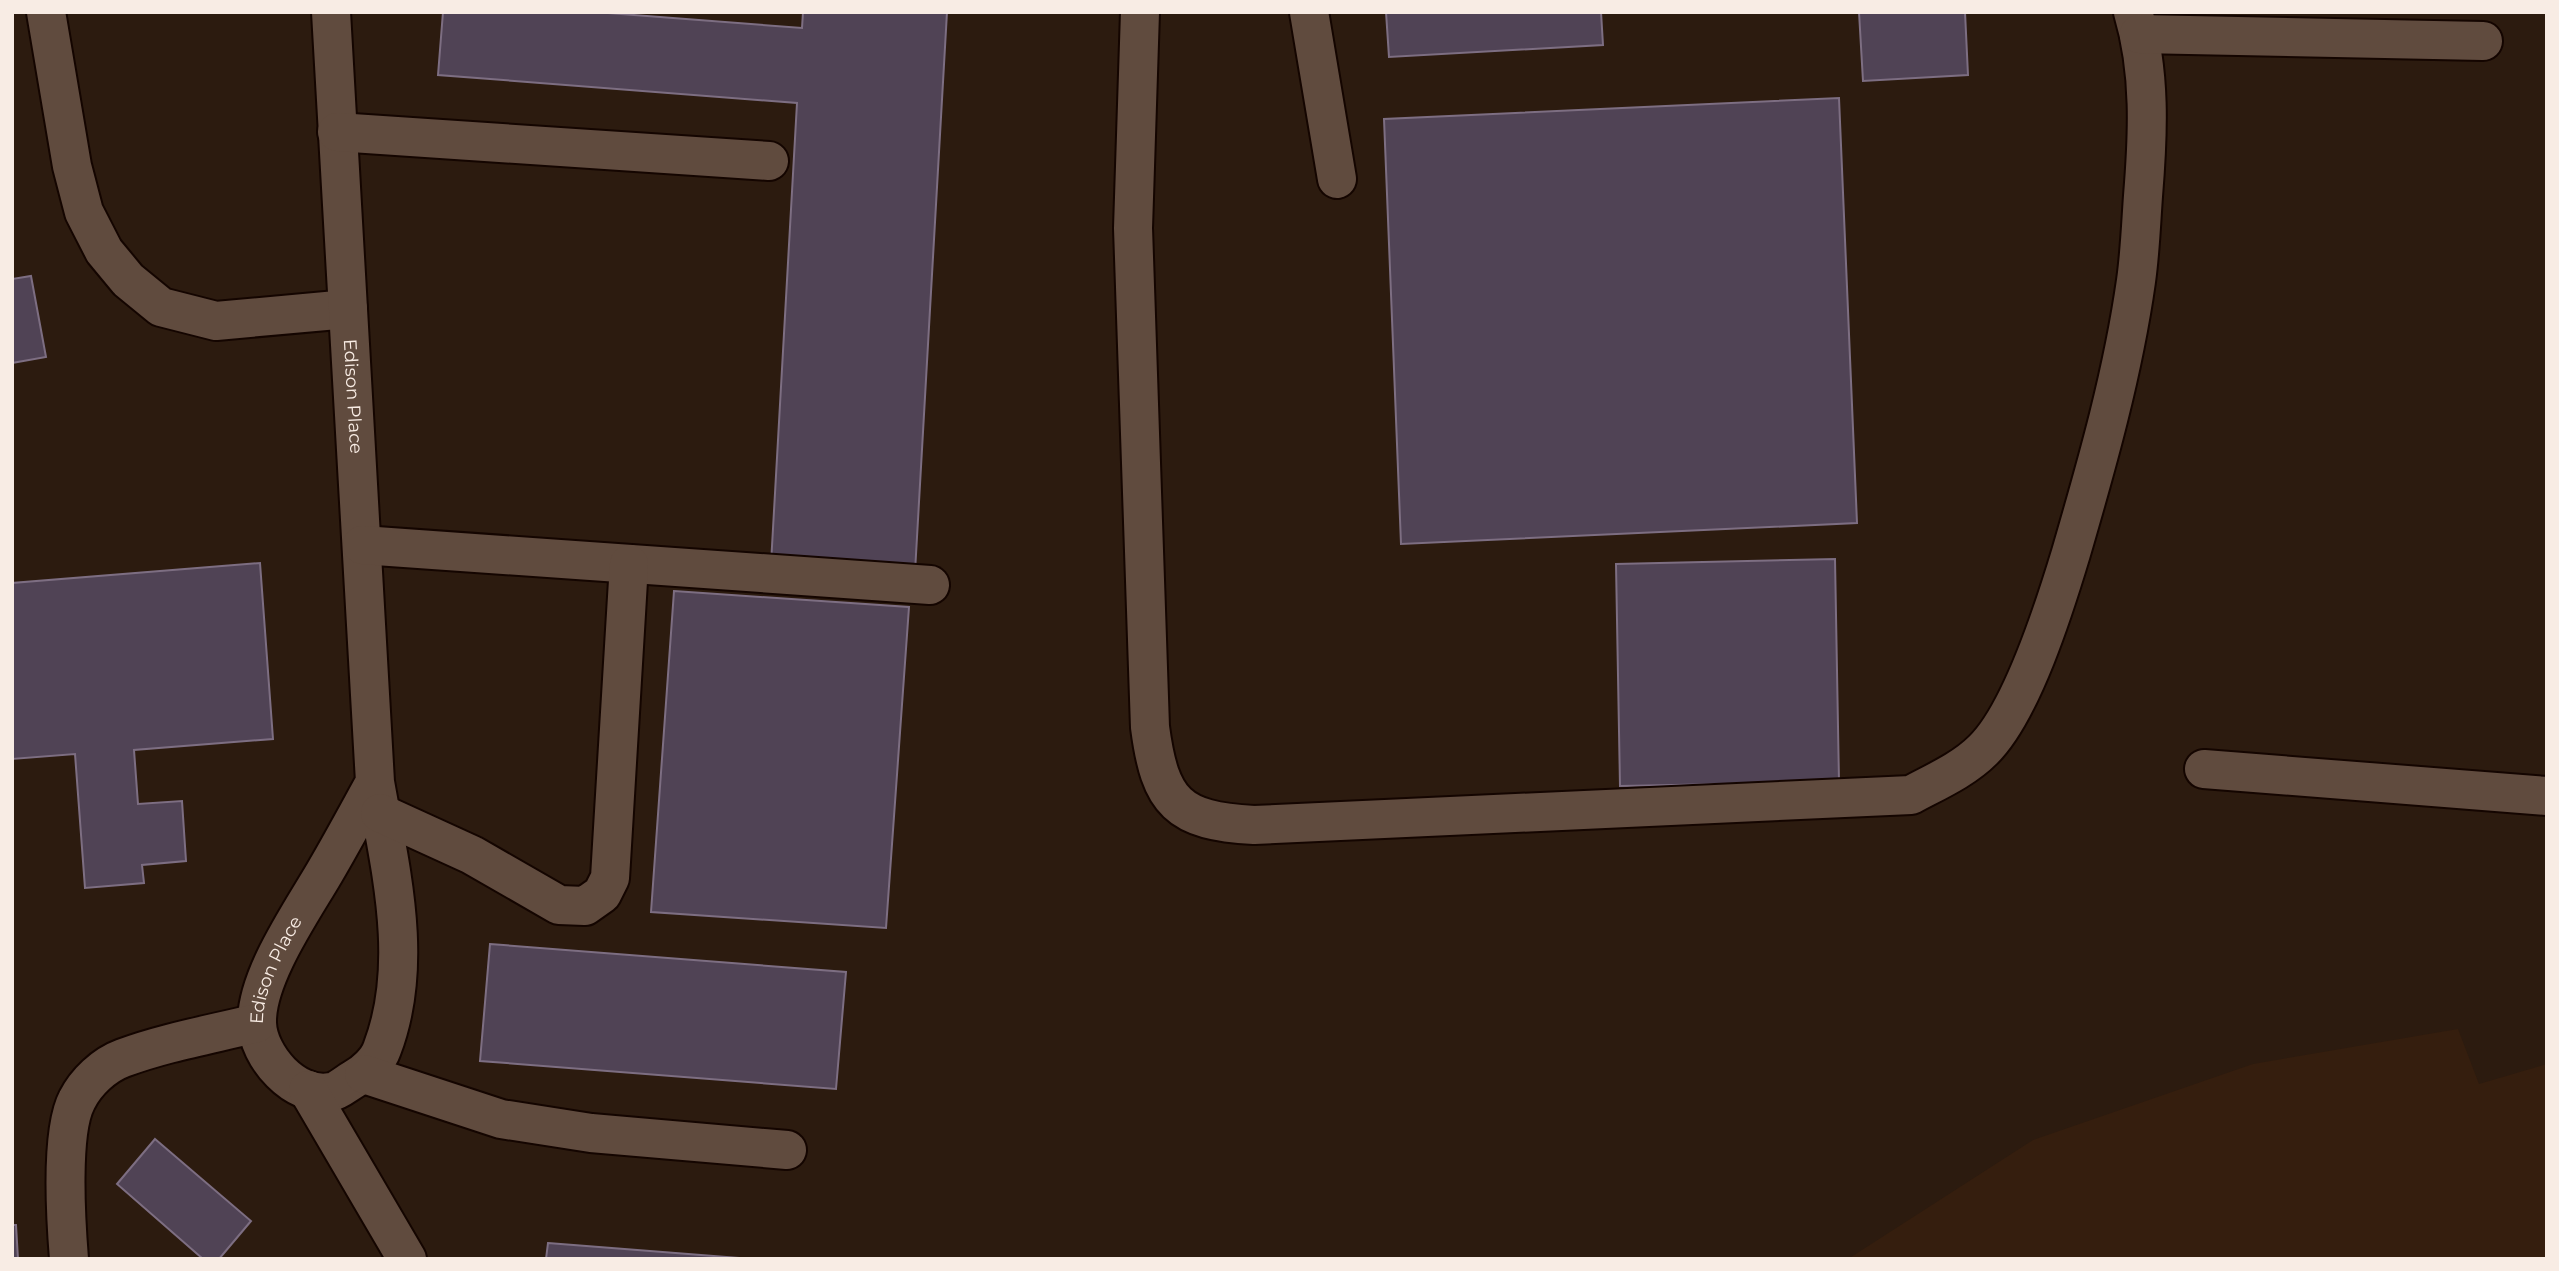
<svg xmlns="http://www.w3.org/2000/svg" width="2559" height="1271" font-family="Montserrat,sans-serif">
	<rect width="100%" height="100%" fill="#2c1b0f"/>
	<!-- built -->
	<path fill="#351e0e" d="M2458,1029L2479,1084L2547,1064V1259H1848L2033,1140L2253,1064Z"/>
	<!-- building -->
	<path fill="#504355" stroke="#7d6e82" stroke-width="2" d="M443,12H595L802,28L803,12H947L915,572L771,564L797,103L438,75Z
		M1386,12H1601L1603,45L1389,57Z
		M1859,12H1965L1968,75L1863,81Z
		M1839,98L1857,523L1401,544L1384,119Z
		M31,276L46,357L12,363V279Z
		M1835,559L1839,782L1620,786L1616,564Z
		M260,563L273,739L134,750L138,804L182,801L186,861L142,865L144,883L85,888L75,754L12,759V583Z
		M674,591L909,607L886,928L651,912Z
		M490,944L846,972L836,1089L480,1061Z
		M155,1139L251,1221L219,1259H203L117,1184Z
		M12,1225H16L18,1259H12Z
		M548,1243L752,1259H546Z"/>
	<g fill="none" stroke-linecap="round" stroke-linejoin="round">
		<!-- minor casing -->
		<g stroke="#140500" stroke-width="42">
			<g id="minor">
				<path d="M46,12L72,166L84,212L104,251L128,280L161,307L216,321L348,309"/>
				<path id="s1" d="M331,12L375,782C390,868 415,963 382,1049C378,1061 365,1073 354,1079C347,1083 338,1091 331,1092C295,1099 258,1056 257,1023C256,976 303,910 326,870C343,841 359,811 375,782"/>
				<path d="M1140,12L1133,228L1150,727C1160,803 1178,821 1254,825L1911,795C1935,782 1963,770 1983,750C2022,712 2055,606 2071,553C2097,464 2123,373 2136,281C2140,253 2141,224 2143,196C2148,135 2151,72 2133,12"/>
				<path d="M1309,12L1337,179"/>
				<path d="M2139,34L2483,41"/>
				<path d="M337,132L769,161"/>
				<path d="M362,545L930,585"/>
				<path d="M2204,769L2547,796"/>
				<path d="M380,813L472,855L559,905L585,906L602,894L610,878L629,564"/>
				<path d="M364,1074L501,1119L591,1133L787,1150"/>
				<path d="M308,1090L407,1259"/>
				<path d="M69,1259C66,1222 60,1132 77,1100C86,1082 104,1065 123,1058C166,1042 213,1034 257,1023"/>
			</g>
		</g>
		<!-- minor -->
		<use href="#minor" stroke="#604b3e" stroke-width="38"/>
	</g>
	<g text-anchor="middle" stroke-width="6" stroke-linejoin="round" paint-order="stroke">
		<!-- street labels -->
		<g font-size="18" fill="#f8ece4" stroke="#2c1b0f">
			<text dy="6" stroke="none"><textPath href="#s1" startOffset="385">Edison Place</textPath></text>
			<text dy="6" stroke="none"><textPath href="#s1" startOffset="1279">Edison Place</textPath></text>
		</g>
	</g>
	<!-- border -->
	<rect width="2559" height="1271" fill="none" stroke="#f8ece4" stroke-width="28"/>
</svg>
